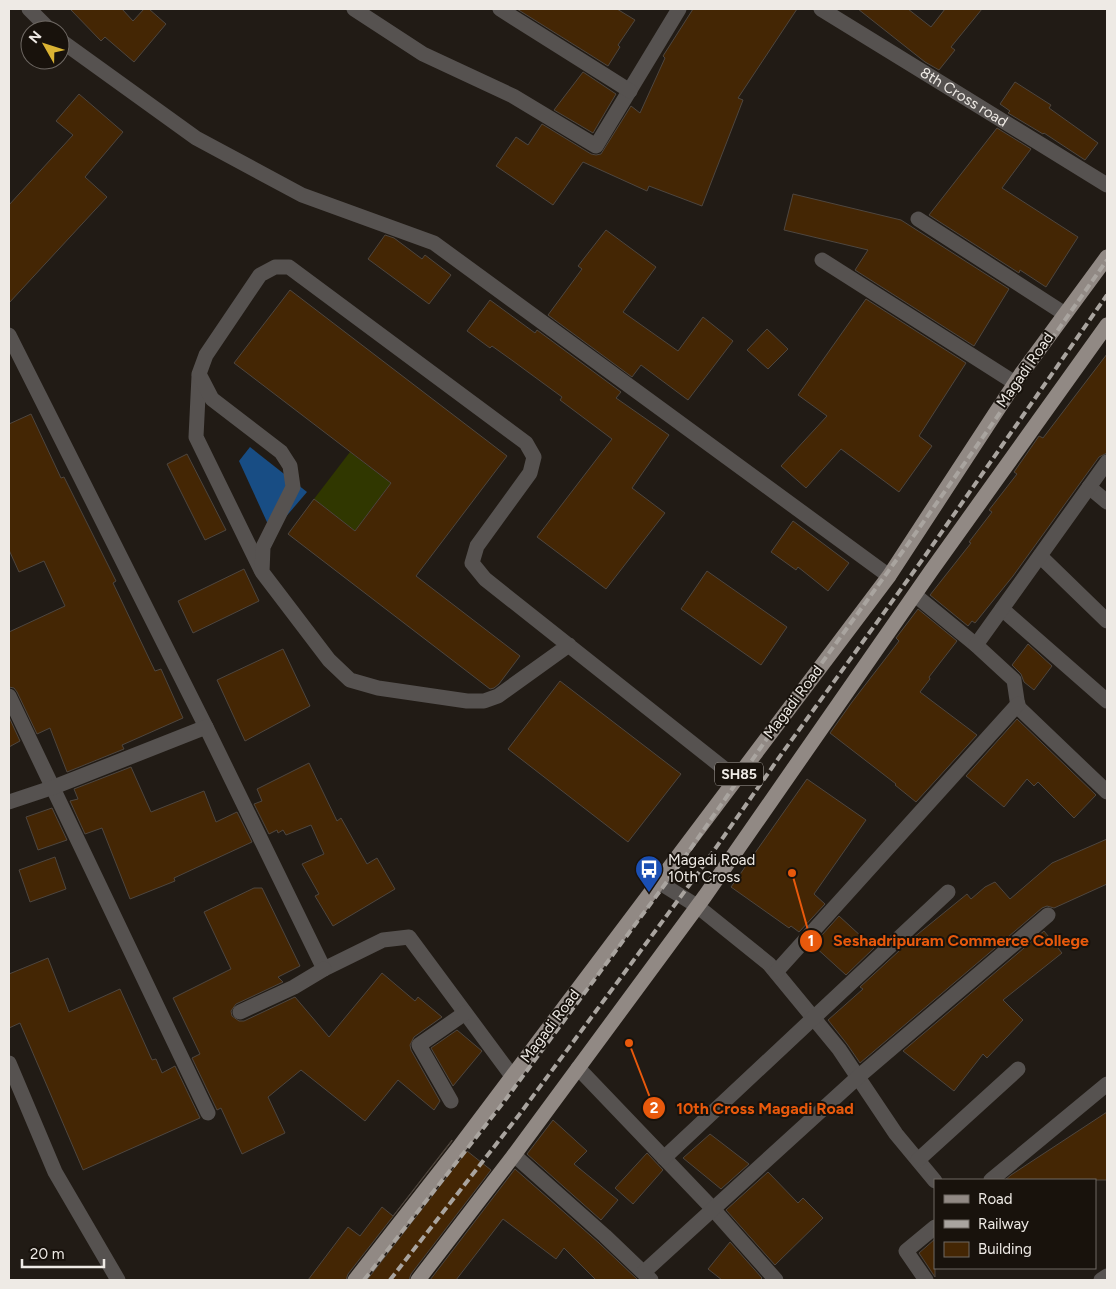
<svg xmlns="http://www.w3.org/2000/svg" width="1116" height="1289" font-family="Figtree,sans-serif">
	<rect width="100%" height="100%" fill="#211b15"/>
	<!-- green -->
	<path fill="#303700" d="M350,452L391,483L355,531L314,499Z"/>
	<!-- water -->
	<path fill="#184d84" d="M250,447L307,492L272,533L239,461Z"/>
	<!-- building -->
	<path fill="#442604" stroke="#4e463f" d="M70,9H122L133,21L144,9H149L166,24L134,62L105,37L101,41Z
		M517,9H617L635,20L618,45L620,47L608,66Z
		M693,9H797L738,98L743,100L702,206L649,186L647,191L583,162L553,205L496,166L516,137L528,145L542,124L591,154L596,155L601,154L631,106L640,113L665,58L663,56Z
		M858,9H908L931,27L945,9H982L951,47L955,50L939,70L925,62Z
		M583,72L616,94L593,133L554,110Z
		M1015,82L1051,105L1049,108L1098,143L1085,160L1044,133L1043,134L1008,113L1010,111L1000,104Z
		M79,94L123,132L85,177L107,197L9,303V205L73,135L56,121Z
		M997,128L1031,149L1002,188L1078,237L1046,287L1020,270L1019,273L929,215Z
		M793,194L901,220L1009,289L974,346L855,270L868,250L784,230Z
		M606,230L656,267L623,312L678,351L703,317L733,341L688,400L641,365L632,377L548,315L582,269L578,266Z
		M385,235L394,238L422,259L425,255L451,275L429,304L368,259Z
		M290,290L507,456L416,576L520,656L499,684L494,688L490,689L288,534L314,499L355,531L391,483L234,363Z
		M866,299L966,363L919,436L932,446L899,492L841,449L806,488L781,466L827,416L798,395Z
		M490,300L535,333L537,330L621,392L616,398L669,435L632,488L665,513L606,589L537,537L612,439L560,400L562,397L513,361L492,346L490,348L467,331Z
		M767,329L788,349L768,369L747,350Z
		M1107,354V453L1099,457L1013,576L975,623L972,621L968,626L930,595L971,543L969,542L992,512L989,510L1017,474L1014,472L1039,436L1043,438Z
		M31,414L61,478L64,477L116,581L113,583L155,671L161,669L183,718L122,745L124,749L67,772L50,728L37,734L17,692L14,688L9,687V632L65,606L44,561L19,572L9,550V424Z
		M187,454L226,530L205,540L167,464Z
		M793,521L849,563L828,591L798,567L796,570L771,552Z
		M244,569L259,601L193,633L178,601Z
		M707,571L787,627L761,665L681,609Z
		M918,609L957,641L929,677L930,679L920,692L977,735L916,802L895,785L896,784L830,733L852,702L899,641L896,638Z
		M1028,644L1052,666L1034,690L1024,682L1021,674L1012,665Z
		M283,649L310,706L245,741L217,680Z
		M560,681L681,774L628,842L508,749Z
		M9,717L20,741L9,747Z
		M1017,719L1096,795L1074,818L1038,782L1034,786L1027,779L1004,807L966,776Z
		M309,763L337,821L341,818L367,864L377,858L395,889L333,926L315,896L319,894L302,864L324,854L311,825L286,835L283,830L278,833L277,830L269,834L254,804L262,801L257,789Z
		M131,767L151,812L204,791L216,822L237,812L252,842L174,878L175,881L130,899L102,828L85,834L70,801L78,799L74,789Z
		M807,779L866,820L814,894L825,904L799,932L791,926L789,928L731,887Z
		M52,808L67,840L38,850L26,817Z
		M1107,839V884L1054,908L1047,906L1042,908L860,1063L847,1044L828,1020L863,989L860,987L913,938L967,894L971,899L985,887L995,882L1010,899L1052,863Z
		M55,857L66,889L30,902L19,870Z
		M254,888H262L300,966L278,977L283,982L236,1004L231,1011L232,1016L239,1021H244L295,997L329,1037L382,973L415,1001L418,997L442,1017L414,1037L410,1045L411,1050L440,1101L434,1110L398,1080L365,1121L301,1070L268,1097L285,1133L242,1154L221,1108L217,1110L192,1058L200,1054L173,998L231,969L204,912Z
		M839,916L874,948L846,975L813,945Z
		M1044,931L1062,953L1003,1000L1023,1020L987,1058L983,1054L954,1091L903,1051Z
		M48,958L69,1012L120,989L152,1060L156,1059L162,1073L175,1066L200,1118L83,1170L20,1023L9,1028V974Z
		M457,1030L482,1051L453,1086L431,1048Z
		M1107,1112V1180H1005L1011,1175Z
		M553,1120L587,1151L574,1164L618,1200L601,1220L527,1154Z
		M710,1134L749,1164L721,1189L683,1158Z
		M452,1140V1141L348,1274L346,1280H308L348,1227L360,1236L382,1207L393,1216Z
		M467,1151L491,1170L411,1274L409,1280H367Z
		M647,1153L663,1170L633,1204L615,1188Z
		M515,1169L599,1243L638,1280H596L564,1248L556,1259L503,1219L456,1280H430Z
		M768,1172L798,1203L803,1198L823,1218L775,1265L726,1210Z
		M935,1239V1277L919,1253Z
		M730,1242L762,1278L760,1280H722L708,1269Z"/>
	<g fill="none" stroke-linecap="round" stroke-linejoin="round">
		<!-- street -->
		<g stroke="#565250" stroke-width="15">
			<path d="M29,9L50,30"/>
			<path d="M354,9L423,54L513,96L596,146L679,9"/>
			<path d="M500,9L630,91"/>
			<path id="s1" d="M821,9L1107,185"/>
			<path d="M60,40L196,138L302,195L434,243L889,576"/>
			<path d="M918,219L1065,314"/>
			<path d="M822,260L1015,383"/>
			<path d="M9,335L206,727"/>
			<path d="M199,376L196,437L261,570"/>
			<path d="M1089,487L1107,502"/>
			<path d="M1040,556L1107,621"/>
			<path d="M915,595L976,645L1014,680L1018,707L1107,792"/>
			<path d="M1002,609L1107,701"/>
			<path d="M569,645L498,696L484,701H467L378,688L350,680L329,660L262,572L263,547L293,487L290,466L281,452L212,399L199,374L206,355L260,275L275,267H289L526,443L534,457L530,473L477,546L472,563L485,579L736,778"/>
			<path d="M976,645L1107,462"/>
			<path d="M9,696L208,1113"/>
			<path d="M9,802L54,787L206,727L324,969L383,940L409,937L512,1076"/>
			<path d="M657,881L697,906L769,964L839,1049L896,1134L935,1181"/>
			<path d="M776,972L1018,704"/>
			<path d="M240,1012L294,987L324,969"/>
			<path d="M9,1063L55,1172L118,1280"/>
			<path d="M578,1068L713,1209L776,1280"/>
			<path d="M451,1101L419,1045L465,1013"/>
			<path d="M514,1155L605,1236L651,1280"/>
			<path d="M664,1158L948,892"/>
			<path d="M918,1160L1018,1069"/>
			<path d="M991,1180L1107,1084"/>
			<path d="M644,1272L858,1077L1048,915"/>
			<path d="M926,1280L906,1251L935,1227"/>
			<path d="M1101,1280L1107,1276"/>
		</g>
		<!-- primary -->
		<path stroke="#918984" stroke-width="15" d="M355,1280L459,1147L889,576L1021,374L1107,257
			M418,1280L514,1155L705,896L931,571L1107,325"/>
		<!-- rail -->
		<path stroke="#a9a49f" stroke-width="4" stroke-dasharray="8 4" stroke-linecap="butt" d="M364,1280L503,1103L680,864L766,740L908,544L1107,260
			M390,1280L519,1115L696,876L783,752L925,556L1107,295"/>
	</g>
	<!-- icons -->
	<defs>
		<g id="bus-pin" transform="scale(1.4375)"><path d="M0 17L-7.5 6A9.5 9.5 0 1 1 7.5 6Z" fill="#1a4fb4" stroke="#18120c"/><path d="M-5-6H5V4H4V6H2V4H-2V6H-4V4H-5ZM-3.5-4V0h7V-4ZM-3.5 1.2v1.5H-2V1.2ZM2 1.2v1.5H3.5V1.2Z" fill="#fff"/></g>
	</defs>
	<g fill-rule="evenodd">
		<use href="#bus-pin" x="649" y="869"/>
	</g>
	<g text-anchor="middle" stroke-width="4" stroke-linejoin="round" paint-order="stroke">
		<!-- shield labels -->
		<rect fill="#18120c" stroke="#aea9a4" stroke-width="1" x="715" y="762.5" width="48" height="23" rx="4"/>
		<g font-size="14" font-weight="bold" fill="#eeeae5">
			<text x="739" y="779">SH85</text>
		</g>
		<!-- street labels -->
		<g font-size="15" fill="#eeeae5" stroke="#18120c">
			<text dy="5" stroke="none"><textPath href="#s1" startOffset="168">8th Cross road</textPath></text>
			<text transform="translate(1025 370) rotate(-55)" y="5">Magadi Road</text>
			<text transform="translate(793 702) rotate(-53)" y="5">Magadi Road</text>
			<text transform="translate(550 1026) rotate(-53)" y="5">Magadi Road</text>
		</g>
		<!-- poi labels -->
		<g font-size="15" fill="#eeeae5" stroke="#18120c" text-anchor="start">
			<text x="668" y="865">Magadi Road<tspan x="668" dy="17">10th Cross</tspan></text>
		</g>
	</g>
	<!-- callouts -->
	<path fill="none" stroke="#e8590c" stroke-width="2" d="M792 873L811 941M629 1043L654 1108"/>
	<g fill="#e8590c" stroke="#18120c" stroke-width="2">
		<circle cx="792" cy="873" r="5"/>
		<circle cx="629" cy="1043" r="5"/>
		<circle cx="811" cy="941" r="12"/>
		<circle cx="654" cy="1108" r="12"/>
	</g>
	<g font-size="15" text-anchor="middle" font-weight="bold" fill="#fff">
		<text x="811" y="946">1</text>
		<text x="654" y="1113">2</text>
	</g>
	<g font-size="16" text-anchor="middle" font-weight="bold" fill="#e8590c" stroke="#18120c" stroke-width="4" stroke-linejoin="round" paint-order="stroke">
		<text x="961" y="946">Seshadripuram Commerce College</text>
		<text x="765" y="1114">10th Cross Magadi Road</text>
	</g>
	<!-- border -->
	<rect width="1116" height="1289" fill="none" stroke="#eeeae5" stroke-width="20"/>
	<!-- legend -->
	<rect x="934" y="1179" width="162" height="90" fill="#18120c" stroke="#6e6863"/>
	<rect x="944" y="1195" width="25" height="8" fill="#918984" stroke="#6e6863"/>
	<text x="978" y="1204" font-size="15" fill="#eeeae5">Road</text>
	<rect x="944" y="1220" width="25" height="8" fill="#a9a49f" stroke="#6e6863"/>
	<text x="978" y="1229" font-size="15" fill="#eeeae5">Railway</text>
	<rect x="944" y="1242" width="25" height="15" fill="#442604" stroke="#6e6863"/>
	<text x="978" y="1254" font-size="15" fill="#eeeae5">Building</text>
	<!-- north arrow -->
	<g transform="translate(45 45) rotate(309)"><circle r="24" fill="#18120c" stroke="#6e6863"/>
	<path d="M0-4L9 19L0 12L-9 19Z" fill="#dab333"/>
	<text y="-8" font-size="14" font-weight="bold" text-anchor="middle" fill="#eeeae5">N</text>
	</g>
	<!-- scale -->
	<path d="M22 1259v8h82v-8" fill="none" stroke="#eeeae5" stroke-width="2.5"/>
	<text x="30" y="1259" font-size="15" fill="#eeeae5" stroke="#18120c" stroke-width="4" paint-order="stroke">20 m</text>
</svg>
